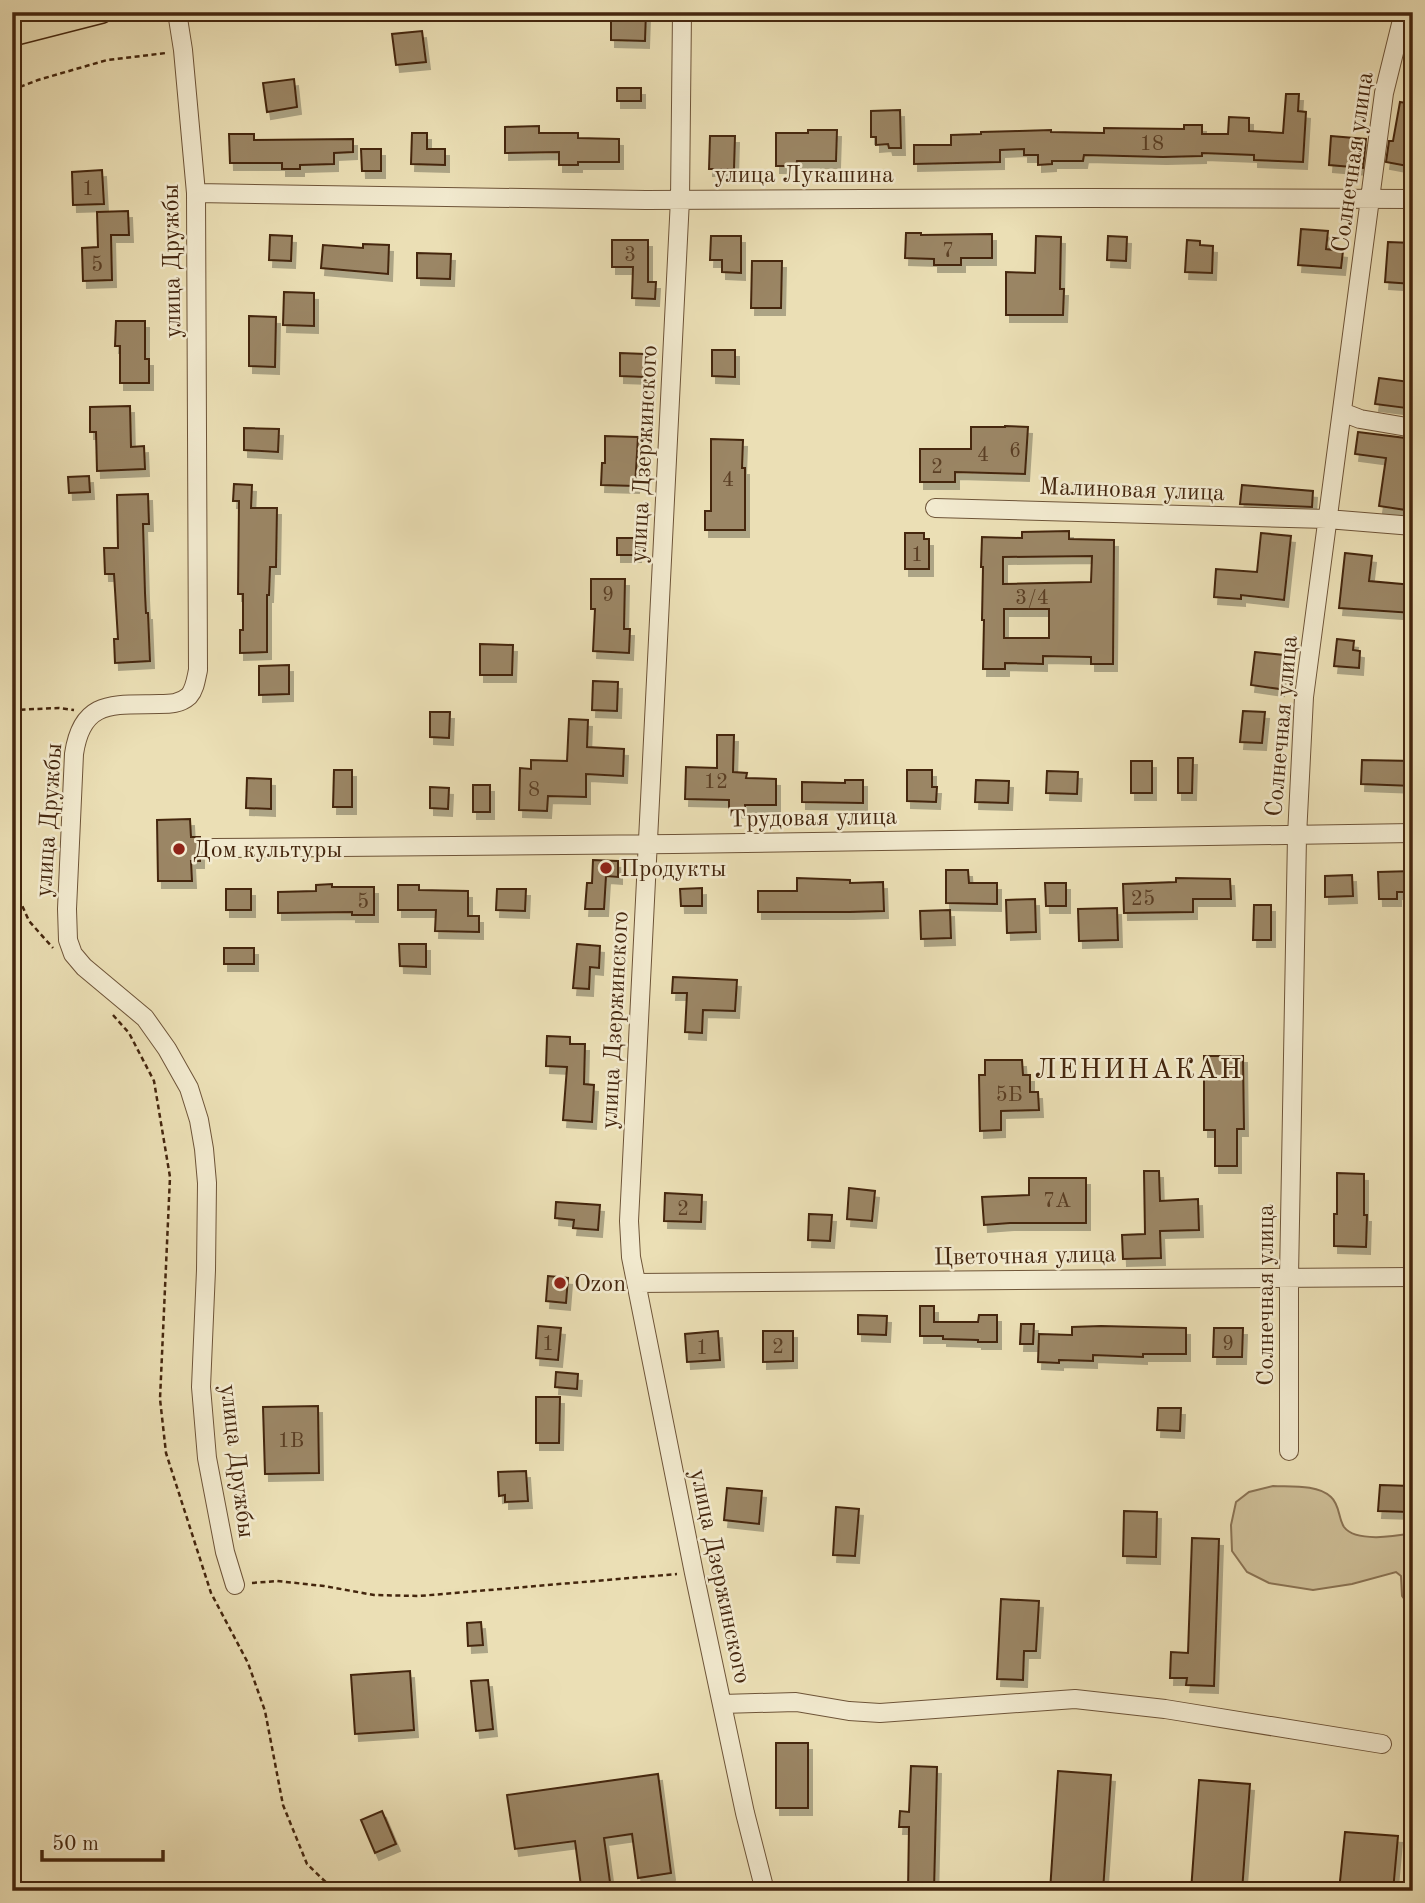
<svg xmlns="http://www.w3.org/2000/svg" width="1425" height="1903" font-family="'Old Standard TT',serif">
	<defs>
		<filter id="shadow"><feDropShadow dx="4" dy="7" stdDeviation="0" flood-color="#0004"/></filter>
	</defs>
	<rect width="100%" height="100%" fill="#ebdfb5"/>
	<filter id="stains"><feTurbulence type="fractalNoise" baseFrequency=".00286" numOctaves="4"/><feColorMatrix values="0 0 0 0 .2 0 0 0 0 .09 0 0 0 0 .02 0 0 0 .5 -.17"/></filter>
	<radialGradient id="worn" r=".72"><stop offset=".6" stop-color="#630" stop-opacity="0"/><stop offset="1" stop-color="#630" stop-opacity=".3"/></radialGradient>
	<!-- green -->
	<path fill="#cfc099" stroke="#8a7354" stroke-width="2" d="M1273,1486C1290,1487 1317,1484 1331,1497C1340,1505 1338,1518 1344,1527C1356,1543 1396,1536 1413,1533V1611L1402,1596L1401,1576L1396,1572L1352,1584L1313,1590L1269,1583L1247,1572L1232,1551L1231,1525L1236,1502L1249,1492Z"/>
	<!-- building -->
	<path fill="#9b8665" stroke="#44260e" stroke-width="2" fill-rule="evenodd" filter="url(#shadow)" d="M611,12H646L645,41L611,40Z
		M422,31L426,62L396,65L392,34Z
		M294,79L297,107L267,112L263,83Z
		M617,88H641V101H617Z
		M1286,94H1299L1298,111L1306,112L1303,162L1254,160V155L1202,153V156L1163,157L1084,155L1083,161H1052V164L1038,165V155H1024V149L1000,150V162L914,164V145H951V135L981,134V132L1051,130V132L1104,133V128L1184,129V125H1202V134H1228L1229,117L1249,118V131L1283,133Z
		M1400,102L1413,104V167L1386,162L1389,141H1393Z
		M900,110L901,148H889L888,144L876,145V137H871V111Z
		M539,126V133H578V138L619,139V162H578V165H559V152L505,153V127Z
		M808,130H837L836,161H797L796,166H776V133H808Z
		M412,133H427V149H445V165L411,164Z
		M229,134H254V140L353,139V152L334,153V164L300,165V169H282V163H230Z
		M710,136H735L734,169H709Z
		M1331,136L1366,139L1363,168L1329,165Z
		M361,149H381V171H362Z
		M102,170L104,204L73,205L72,172Z
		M128,211L129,235H111L112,280L83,281L82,248L98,247L97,212Z
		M1301,229L1328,231L1326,249L1343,251L1341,268L1298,265Z
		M906,233H921V235L992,234V258H961V265H934V259L905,258Z
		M270,235L292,236L291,261L269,260Z
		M711,236H741V273L722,272V260H710Z
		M1036,236L1061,237L1060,289H1064L1063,315H1006V272L1035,273Z
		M1108,236L1127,237L1126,261L1107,260Z
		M612,240H648V282H656L655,299L632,298L633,267H612Z
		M1187,240L1200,241V245L1213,246L1212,273L1185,272Z
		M1388,242L1413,243V284L1385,282Z
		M363,244L389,245L388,274L321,268L323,245L363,248Z
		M417,253L451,254L450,279L417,278Z
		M752,261H782L781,308H751Z
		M284,292L314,293V326L283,325Z
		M249,316L276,317L275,367L249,366Z
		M116,321H145V359H149V383H120V346H115Z
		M712,350H735V377L712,376Z
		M620,353L645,354V377L620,376Z
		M1379,378L1410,382L1406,408L1375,404Z
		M130,406L131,447L144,446L145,469L97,471L96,432H90V407Z
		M1005,426L1028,427L1025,474L955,472V482H920V449H971V427H1005Z
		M244,428L279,429L278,452L244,450Z
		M1358,432L1413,439V458L1406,510L1379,506L1386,458L1355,454Z
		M605,436L638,437L635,486L601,485L602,463H605Z
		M711,439L743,440L742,468H745V530H705V511H711Z
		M89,476L90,492L69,493L68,477Z
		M234,484L252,485L251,508H277L276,567H270L269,595H267V652L240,653V630H243V594H238L239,501H233Z
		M1242,485L1313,491L1312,507L1240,504Z
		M148,494L149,524H143L145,593L146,613H148L150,661L115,663L114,639H118L114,574H105L104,548H118L117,495Z
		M1069,531V539L1114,540L1113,664H1091V657L1043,656V664L1005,663V669H983L984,620H982L983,567H981L982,537L1022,538V532ZM1092,556L1091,582L1003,584V557ZM1004,609H1049V638H1004Z
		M905,533H924V539H929V569H905Z
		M1261,533L1291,536L1284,600L1241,595V599L1214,597L1216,569L1257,572Z
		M617,538H637V555H617Z
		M1345,553L1372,556L1369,581L1413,585V613L1339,608Z
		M591,579H625L624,629H630L629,653L593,651L595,609H591Z
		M1337,639L1354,641L1353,650L1360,651L1359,668L1334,666Z
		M480,644L513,645L512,675H480Z
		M1255,652L1284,655L1280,689L1251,685Z
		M289,665V694L259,695V666Z
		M593,681L618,682L617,711L592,710Z
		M1243,711L1265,712L1262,743L1240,742Z
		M430,712H450L449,738L430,737Z
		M569,719L588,720L587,747L624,749L623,776L586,774V797L548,796L547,811L519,810L520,768L531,769V760L567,761Z
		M717,735H734L733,772L747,773L746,778L776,779V805H745V811L729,810V800L685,799L686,767L717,768Z
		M1178,758H1193L1192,793H1178Z
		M1362,760L1413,761V786L1361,784Z
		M1131,761H1152V793H1131Z
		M334,770H352V807H333Z
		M907,770H932V787H937L936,802L907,801Z
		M1047,771L1078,772L1077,794L1046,793Z
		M247,778L271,779V809L246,808Z
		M845,780H863V803L802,802V782L845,783Z
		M976,780L1009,781L1008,803L975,802Z
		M473,785H490V812H473Z
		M430,787L449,788L448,809L430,808Z
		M190,819L191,837H200V861H191L192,881H158L157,820Z
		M593,860L618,861V877L606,876L604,909H585L587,883H592Z
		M946,870H968L969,883H997V904L946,903Z
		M1413,871V892H1397V899H1379L1378,872Z
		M1352,875L1353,896L1325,897V876Z
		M797,878L850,880V883L883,882L884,911L850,912H758V891H797Z
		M1176,878L1230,879L1231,899H1193V912L1124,913L1123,884L1176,882Z
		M1045,883H1066V906H1046Z
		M332,884V887H374V915H352V912L278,913V892L316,891V885Z
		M398,885H419V890L468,891V916H479V932L435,931L436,910H398Z
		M702,888V906H681L680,889Z
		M226,889H251V910H226Z
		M497,889H526L525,911L496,910Z
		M1035,899L1036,932L1007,933L1006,900Z
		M1254,905H1271V940H1253Z
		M1117,908L1118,940L1079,941L1078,909Z
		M950,910L951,938L921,939L920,911Z
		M399,944H426V967L400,966Z
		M577,944L600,946L599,968L590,967L589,989L573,988Z
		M224,948H254V964H224Z
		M673,977L737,980L735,1011L703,1010L702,1033L685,1032L687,993H672Z
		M547,1036L570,1037V1044H585L584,1084L594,1085L592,1122L563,1120L567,1067L546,1066Z
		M1204,1056H1243L1244,1129H1237V1166H1215V1130H1204Z
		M985,1060H1022L1023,1075H1030V1092H1038L1039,1110L1001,1111V1130L980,1131L979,1075H985Z
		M1144,1171H1159L1160,1201L1198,1199L1199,1230L1160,1231L1161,1258L1123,1259L1122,1235L1145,1234Z
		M1337,1173L1364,1174V1215H1367L1366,1247L1334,1246V1214H1337Z
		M1029,1178H1086V1223H1010L984,1225L982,1197L1029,1195Z
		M849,1188L875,1191L872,1221L847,1219Z
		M665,1193L702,1195L701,1222L664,1221Z
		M556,1202L600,1205L598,1230L573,1228L574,1220L555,1218Z
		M809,1214L832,1215L830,1241L808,1240Z
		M548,1276L568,1278L566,1303L546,1301Z
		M920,1306H934V1322H978L979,1315H997V1342H978V1340L943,1339V1336H920Z
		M858,1315L887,1316L886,1335L858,1334Z
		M1021,1324H1034L1033,1344H1020Z
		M538,1326L561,1328L558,1360L536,1358Z
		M1101,1326L1186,1328V1354H1143V1357L1093,1355V1361L1059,1360V1363L1038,1362L1039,1334L1072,1335V1327Z
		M1214,1328H1243L1242,1357H1213Z
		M718,1331L720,1360L687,1362L685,1334Z
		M763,1331H793V1361L763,1362Z
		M556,1372L578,1374L577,1389L555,1387Z
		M536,1397H560L559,1443H536Z
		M318,1406L319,1473L265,1474L263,1407Z
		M1158,1408H1181L1180,1431L1157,1430Z
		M526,1471L528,1501L505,1502V1495L499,1496L498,1472Z
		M1380,1485L1411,1486L1409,1512L1378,1511Z
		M727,1488L762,1491L759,1524L724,1520Z
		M836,1507L859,1509L855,1556L833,1555Z
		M1124,1511L1157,1512L1156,1557L1123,1556Z
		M1192,1538L1219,1539L1214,1686L1186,1685L1187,1678H1170L1171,1652L1188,1653Z
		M1001,1599L1039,1601L1036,1651H1024L1023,1680L997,1679Z
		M481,1622L483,1645L468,1646L467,1623Z
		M410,1671L414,1730L355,1734L351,1675Z
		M488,1680L493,1729L476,1731L471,1681Z
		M776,1743H808V1808H776Z
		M911,1766L937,1767L934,1891H908L909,1827H899L900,1811L909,1812Z
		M1058,1771L1111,1775L1103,1891H1050Z
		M658,1774L671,1873L638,1878L632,1834L604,1838L610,1882L581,1886L575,1841L515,1849L507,1795Z
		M1199,1780L1250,1784L1242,1891H1191Z
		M382,1811L396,1844L375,1853L361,1820Z
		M1345,1832L1398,1836L1393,1891H1339Z"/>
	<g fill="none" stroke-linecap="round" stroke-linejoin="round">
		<!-- minor casing -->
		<g stroke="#6e5438" stroke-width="20">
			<path id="minor" d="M177,12L183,50L196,193L198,670C196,679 195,689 189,696C180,704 170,704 159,704C113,705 82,699 74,754L67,909L68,940L73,954L84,967L145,1018L167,1049L189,1088L199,1120L204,1149L207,1183L206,1270L201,1387L207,1458L225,1552L235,1585
				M682,12L680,199L629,1221L631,1257L694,1573L745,1813L765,1891
				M196,193L646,200L1090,198L1413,199
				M1342,412L1360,419L1413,428
				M935,508L1327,519L1413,526
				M213,848L674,844L1413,833
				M637,1283L1413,1277
				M1289,1451V1277L1297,836L1304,697L1384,93L1404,12
				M722,1704L796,1702L849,1711L880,1713L1075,1699L1165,1709L1382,1744"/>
		</g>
		<!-- major casing -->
		<g stroke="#44260e" stroke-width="24">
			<path id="major" d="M12,35L102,12"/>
		</g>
		<!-- path -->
		<path stroke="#44260e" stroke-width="2.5" stroke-dasharray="5 3.5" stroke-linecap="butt" d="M12,90L38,80L107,60L166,53
			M12,710L59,708L74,710
			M12,883L29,921L53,948
			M113,1015L129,1033L154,1081L170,1177L160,1399L166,1453L211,1593L248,1663L265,1711L283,1805L307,1864L335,1891
			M252,1583L277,1581L324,1586L374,1595L419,1596L677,1574"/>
		<!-- minor -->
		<use href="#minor" stroke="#f2eacf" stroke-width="18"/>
		<!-- major -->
		<use href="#major" stroke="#ebdfb5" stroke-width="21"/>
	</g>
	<!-- markers -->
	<g fill="#8f2418" stroke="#f2eacf" stroke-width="2.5">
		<circle cx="179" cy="849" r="7"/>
		<circle cx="606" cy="868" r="7"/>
		<circle cx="560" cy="1283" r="7"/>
	</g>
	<g text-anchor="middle" stroke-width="5" stroke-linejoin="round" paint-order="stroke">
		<!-- number labels -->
		<g font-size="21" fill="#5a3e24">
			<text x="1152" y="150">18</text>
			<text x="88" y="195">1</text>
			<text x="948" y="257">7</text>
			<text x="630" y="261">3</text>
			<text x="97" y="271">5</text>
			<text x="1015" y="457">6</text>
			<text x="983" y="461">4</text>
			<text x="937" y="473">2</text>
			<text x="728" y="486">4</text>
			<text x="917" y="561">1</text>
			<text x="608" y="601">9</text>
			<text x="1032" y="604">3/4</text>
			<text x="716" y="788">12</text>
			<text x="534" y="796">8</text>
			<text x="1143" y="905">25</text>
			<text x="363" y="908">5</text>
			<text x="1009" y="1101">5Б</text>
			<text x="1057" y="1207">7А</text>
			<text x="683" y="1215">2</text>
			<text x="548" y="1350">1</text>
			<text x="1228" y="1350">9</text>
			<text x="778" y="1353">2</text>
			<text x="702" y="1354">1</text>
			<text x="291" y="1447">1В</text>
		</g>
		<!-- street labels -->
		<g font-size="24" fill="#44260e" stroke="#f2eacf">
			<text transform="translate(1352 162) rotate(-82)" y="8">Солнечная улица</text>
			<text x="804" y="182">улица Лукашина</text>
			<text transform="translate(171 261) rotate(-91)" y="8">улица Дружбы</text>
			<text transform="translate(643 454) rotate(-87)" y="8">улица Дзержинского</text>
			<text transform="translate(1132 489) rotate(2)" y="8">Малиновая улица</text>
			<text transform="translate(1281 726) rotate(-85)" y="8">Солнечная улица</text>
			<text transform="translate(813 817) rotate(-1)" y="8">Трудовая улица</text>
			<text transform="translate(48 820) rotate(-86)" y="8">улица Дружбы</text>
			<text transform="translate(614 1020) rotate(-87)" y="8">улица Дзержинского</text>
			<text transform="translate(1025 1255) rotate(-1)" y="8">Цветочная улица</text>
			<text transform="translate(1265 1295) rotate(-90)" y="8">Солнечная улица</text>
			<text transform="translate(238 1461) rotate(83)" y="8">улица Дружбы</text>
			<text transform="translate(721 1576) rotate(78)" y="8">улица Дзержинского</text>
		</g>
		<!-- poi labels -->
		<g font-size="24" fill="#44260e" stroke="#f2eacf" text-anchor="start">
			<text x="193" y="857">Дом культуры</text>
			<text x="620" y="876">Продукты</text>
			<text x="574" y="1291">Ozon</text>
		</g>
		<!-- quarter labels -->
		<g font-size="28" letter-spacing="2" fill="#44260e" stroke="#f2eacf">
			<text x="1139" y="1078">ЛЕНИНАКАН</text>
		</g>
	</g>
	<!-- margin -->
	<rect width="1425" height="1903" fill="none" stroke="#ebdfb5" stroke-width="42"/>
	<rect x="14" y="14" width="1397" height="1875" fill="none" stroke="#44260e" stroke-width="3.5"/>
	<rect x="21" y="21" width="1383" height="1861" fill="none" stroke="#44260e" stroke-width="2"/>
	<!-- scale -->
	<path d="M42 1850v10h121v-10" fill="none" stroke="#44260e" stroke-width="3.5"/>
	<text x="52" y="1850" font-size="21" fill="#44260e" stroke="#f2eacf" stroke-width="5" paint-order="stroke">50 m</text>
	<rect width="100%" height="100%" filter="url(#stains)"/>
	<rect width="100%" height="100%" fill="url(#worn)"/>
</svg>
